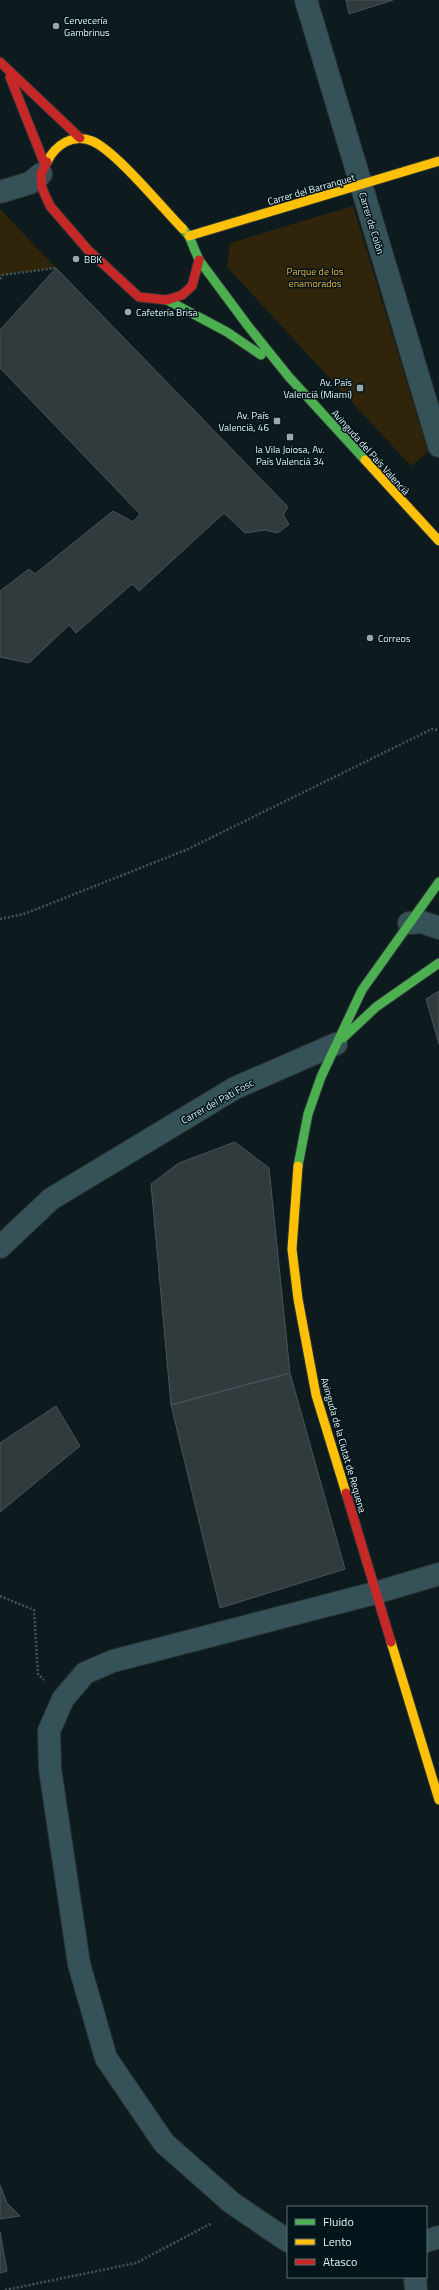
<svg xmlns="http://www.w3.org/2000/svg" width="439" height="2290" font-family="'Titillium Web',sans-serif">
	<rect width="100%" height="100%" fill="#0e1b1e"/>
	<!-- green -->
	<path fill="#30250b" d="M353,206L428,452L411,466L227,267L230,243Z
		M0,209L56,268L3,275L0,278Z"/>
	<!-- building -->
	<path fill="#313b3e" stroke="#495457" d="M346,0H393L349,14Z
		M56,268L288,507L283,515L289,524L278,533L265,530L245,533L224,513L139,591L132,584L76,633L69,625L29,663L0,657V591L29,569L35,574L113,511L133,522L140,514L0,368V330Z
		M439,991V1044L426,999Z
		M235,1142L269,1168L290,1373L171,1405L151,1184L179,1163Z
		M290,1373L345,1569L220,1608L171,1405Z
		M56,1406L80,1446L0,1512V1443Z
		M0,2185L7,2203L20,2216L0,2219Z
		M0,2232L7,2271L0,2273Z"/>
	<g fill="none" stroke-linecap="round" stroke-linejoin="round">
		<!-- street casing -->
		<g stroke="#2a3436" stroke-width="24">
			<path id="street" d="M306,0L439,446
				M0,192L30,183L41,174
				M409,923L422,922L439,928
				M0,1247L51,1199L235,1088L336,1044
				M288,2241L232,2203L164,2143L106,2058L79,1964L50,1769L49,1731L63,1699L85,1673L113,1661L375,1593L439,1574
				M426,2241L439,2237
				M415,2277L416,2290"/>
		</g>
		<!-- fast casing -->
		<g stroke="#2a3436" stroke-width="11">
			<path id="fast" d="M183,229L189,236L199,260L248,326L289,377L365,460
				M167,300L227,332L261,355
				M343,1038L376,1007L439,963
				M298,1166L308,1114L321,1077L362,990L439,882"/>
		</g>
		<!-- slow casing -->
		<g stroke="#2a3436" stroke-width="11">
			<path id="slow" d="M47,162C55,145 73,133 92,141C116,151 163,209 183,229
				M189,236L439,161
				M365,460L439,541
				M298,1166L292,1249L298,1299L316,1395L346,1493
				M391,1642L439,1800"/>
		</g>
		<!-- jam casing -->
		<g stroke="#2a3436" stroke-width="11">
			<path id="jam" d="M0,62L80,138
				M10,77L45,165
				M47,162L41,174L42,188L50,206L88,250L139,297L167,300L182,295L192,286L199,260
				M346,1493L391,1642"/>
		</g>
		<!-- path -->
		<path stroke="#42565a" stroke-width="2.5" stroke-dasharray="2 2" stroke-linecap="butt" d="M0,279L3,275L56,268
			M0,919L24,914L186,850L432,729L439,730
			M0,1596L34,1610L38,1674L44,1680
			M5,2290L136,2263L212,2223"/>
		<!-- street -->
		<use href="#street" stroke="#365259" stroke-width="22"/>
		<!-- fast -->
		<use href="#fast" stroke="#4caf50" stroke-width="9"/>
		<!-- slow -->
		<use href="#slow" stroke="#ffc107" stroke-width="9"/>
		<!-- jam -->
		<use href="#jam" stroke="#c62828" stroke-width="9"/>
	</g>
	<!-- markers -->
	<g fill="#9aa7ab" stroke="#01151b" stroke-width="1.5">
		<circle cx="56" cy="26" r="4"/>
		<circle cx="76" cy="259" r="4"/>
		<circle cx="128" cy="312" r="4"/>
		<rect x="356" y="384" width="8" height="8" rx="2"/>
		<rect x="273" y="417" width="8" height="8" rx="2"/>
		<rect x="286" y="433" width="8" height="8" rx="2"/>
		<circle cx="370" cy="638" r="4"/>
	</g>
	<g text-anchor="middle" stroke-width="3" stroke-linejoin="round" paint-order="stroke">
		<!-- poi labels -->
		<g font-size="10" fill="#e6f3f7" stroke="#01151b" text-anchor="start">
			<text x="64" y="24">Cervecería<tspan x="64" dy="12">Gambrinus</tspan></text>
			<text x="84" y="263">BBK</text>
			<text x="136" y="316">Cafetería Brisa</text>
			<text x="352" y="386" text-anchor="end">Av. País<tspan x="352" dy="12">Valencià (Miami)</tspan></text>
			<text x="269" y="419" text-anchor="end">Av. País<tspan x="269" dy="12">Valencià, 46</tspan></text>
			<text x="290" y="453" text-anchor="middle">la Vila Joiosa, Av.<tspan x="290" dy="12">País Valencià 34</tspan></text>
			<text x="378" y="642">Correos</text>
		</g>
		<!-- street labels -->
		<g font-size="10" fill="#e6f3f7" stroke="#01151b">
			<text transform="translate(311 189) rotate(-16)" y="4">Carrer del Barranquet</text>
			<text transform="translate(372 223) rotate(73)" y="4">Carrer de Colón</text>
			<text transform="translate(371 452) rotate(48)" y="4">Avinguda del País Valencià</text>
			<text transform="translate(217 1101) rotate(-29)" y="4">Carrer del Pati Fosc</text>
			<text transform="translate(344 1445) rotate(74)" y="4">Avinguda de la Ciutat de Requena</text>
		</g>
		<!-- park labels -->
		<g font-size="10" fill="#f1b541" stroke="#01151b">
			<text x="315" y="275">Parque de los<tspan x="315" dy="12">enamorados</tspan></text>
		</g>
	</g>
	<!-- legend -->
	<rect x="287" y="2206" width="140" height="72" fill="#01151b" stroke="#5d6e73"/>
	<rect x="295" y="2219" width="20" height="6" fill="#4caf50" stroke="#5d6e73"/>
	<text x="323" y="2226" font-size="12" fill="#e6f3f7">Fluido</text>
	<rect x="295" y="2239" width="20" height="6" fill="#ffc107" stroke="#5d6e73"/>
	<text x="323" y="2246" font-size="12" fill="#e6f3f7">Lento</text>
	<rect x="295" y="2259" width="20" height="6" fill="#c62828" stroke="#5d6e73"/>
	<text x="323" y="2266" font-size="12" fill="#e6f3f7">Atasco</text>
</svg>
